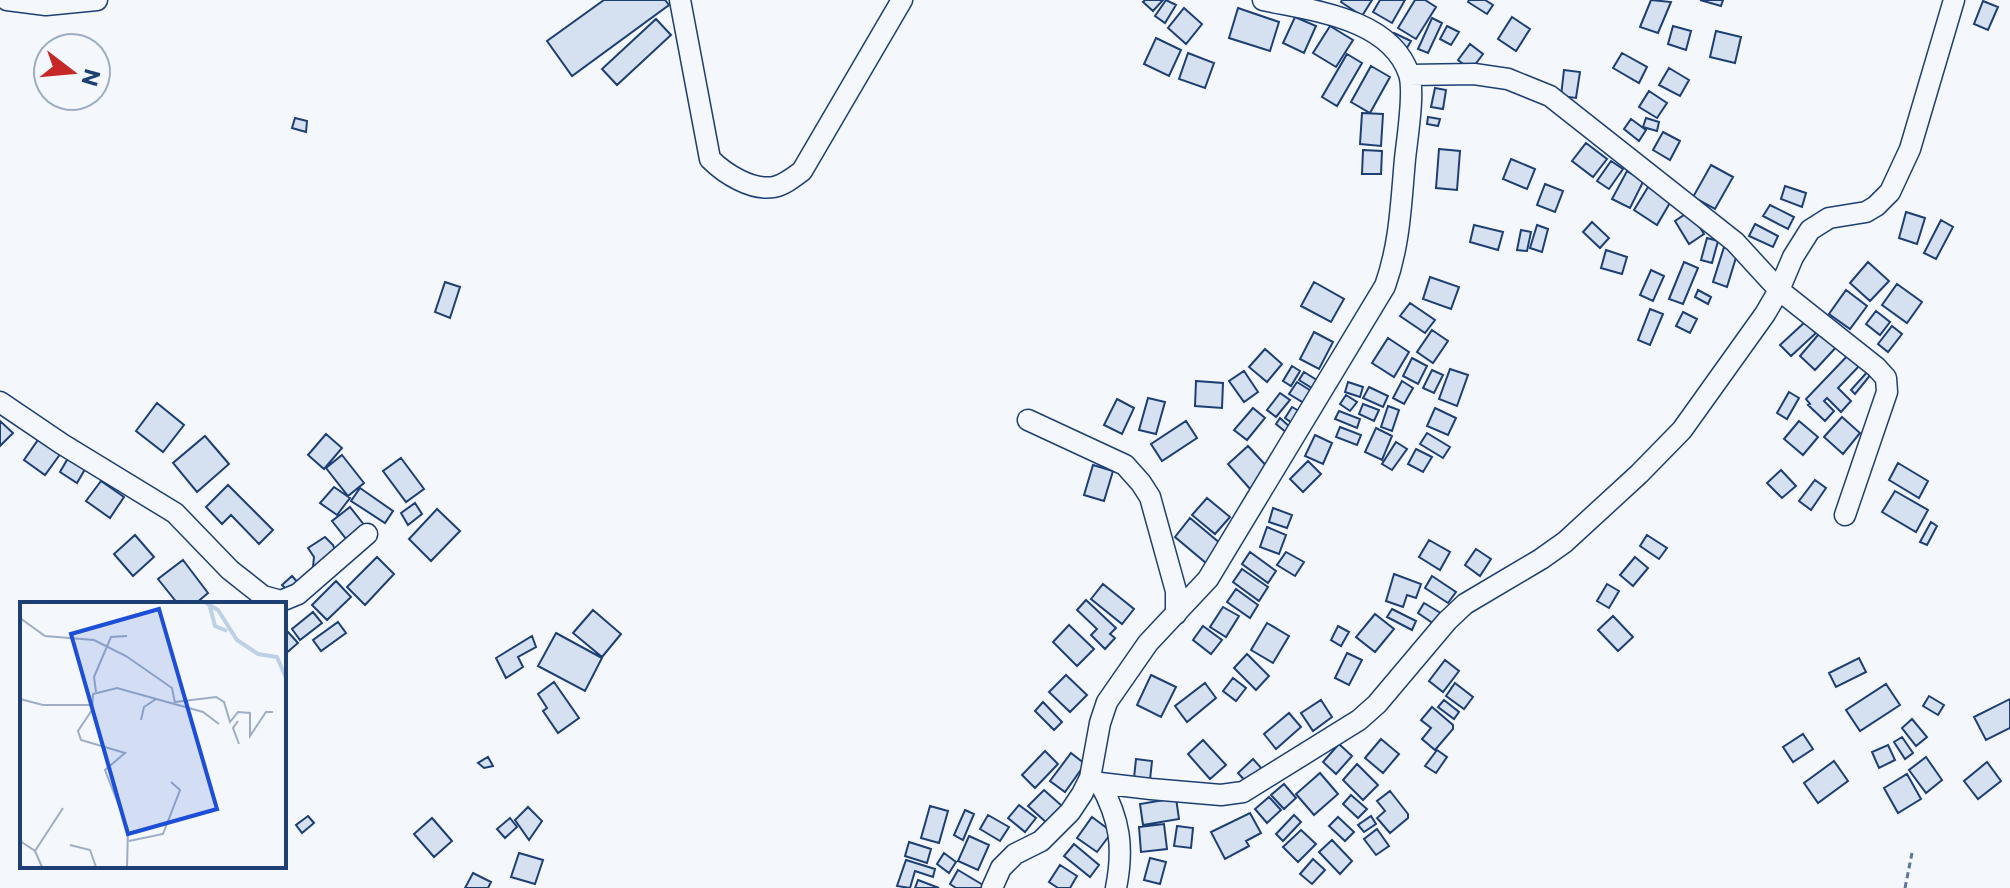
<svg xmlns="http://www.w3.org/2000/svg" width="2010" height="888" font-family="Commissioner,sans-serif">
	<rect width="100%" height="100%" fill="#f4f7fb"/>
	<!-- building -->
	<path fill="#d5e0f0" stroke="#1d3f73" stroke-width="2" d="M604,0H665L669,5L572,76L547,41Z
		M1145,0H1163L1153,11L1143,2Z
		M1166,0L1176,5L1165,23L1155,16Z
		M1342,0H1372L1362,16L1341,2Z
		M1380,0H1405L1392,23L1373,12Z
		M1415,0H1425L1436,7L1416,39L1398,28Z
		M1469,0H1485L1493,5L1487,14L1468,2Z
		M1651,0L1671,2L1658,33L1640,27Z
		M1700,0H1723L1721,6Z
		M1983,1L1998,7L1988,30L1974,24Z
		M1184,8L1202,24L1186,44L1168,28Z
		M1238,8L1279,22L1270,51L1229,38Z
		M1295,17L1316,26L1304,53L1283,43Z
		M1512,17L1530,29L1516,51L1498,39Z
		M1432,18L1442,23L1428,53L1418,49Z
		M656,19L671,35L617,85L602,69Z
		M1330,26L1353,40L1336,67L1313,53Z
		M1447,26L1459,32L1451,45L1440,39Z
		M1673,26L1691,31L1686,50L1668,44Z
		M1716,31L1741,37L1735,63L1710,57Z
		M1394,33L1411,41L1407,48L1391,40Z
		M1156,38L1181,50L1169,76L1144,64Z
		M1470,44L1483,54L1471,70L1458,60Z
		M1188,53L1214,63L1205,88L1179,79Z
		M1622,53L1647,67L1639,83L1613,68Z
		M1347,54L1362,63L1337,106L1322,97Z
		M1371,66L1390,77L1370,113L1351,102Z
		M1669,68L1689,80L1680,96L1659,85Z
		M1564,70L1580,72L1576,98L1561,96Z
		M1435,88L1446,90L1443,109L1431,107Z
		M1649,91L1667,103L1657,118L1639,107Z
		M1362,113L1383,114L1381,146L1360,144Z
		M1428,117L1440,119L1438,126L1427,124Z
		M295,118L307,121L306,132L292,128Z
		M1646,118L1659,122L1657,131L1643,127Z
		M1631,119L1646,130L1639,141L1624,129Z
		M1663,132L1680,141L1670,160L1653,150Z
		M1586,143L1607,159L1593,177L1572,161Z
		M1439,149L1460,151L1457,190L1436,188Z
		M1363,150L1382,151L1381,174H1362Z
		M1511,159L1535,169L1527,189L1503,179Z
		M1611,161L1623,169L1609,189L1597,181Z
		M1711,165L1733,177L1715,209L1693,197Z
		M1627,171L1644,180L1630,208L1612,199Z
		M1545,184L1563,191L1555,212L1537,205Z
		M1785,186L1806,193L1802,207L1781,199Z
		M1648,187L1671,201L1657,225L1634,210Z
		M1770,205L1794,217L1788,229L1763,216Z
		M1690,211L1704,234L1689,244L1675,221Z
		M1906,212L1925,218L1917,244L1899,238Z
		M1941,220L1953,227L1936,259L1924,253Z
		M1592,222L1609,238L1600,248L1583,232Z
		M1755,224L1778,236L1773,247L1749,236Z
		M1474,225L1503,232L1498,250L1470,242Z
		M1537,225L1548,229L1542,252L1530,248Z
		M1521,230L1531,232L1527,251L1517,250Z
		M1707,238L1718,241L1712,263L1701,260Z
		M1724,247L1738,251L1727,287L1713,282Z
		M1606,250L1627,257L1622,274L1601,268Z
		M1684,262L1698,268L1683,304L1669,299Z
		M1868,262L1889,281L1870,301L1850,283Z
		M1651,270L1664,276L1653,301L1640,295Z
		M1430,277L1459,287L1451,309L1423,299Z
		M445,282L460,287L450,318L435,312Z
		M1314,282L1344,299L1331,322L1301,306Z
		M1897,284L1922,302L1907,323L1882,305Z
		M1698,290L1711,297L1708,304L1695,297Z
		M1846,290L1867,306L1850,329L1829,314Z
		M1410,303L1435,320L1425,333L1400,316Z
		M1650,309L1663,314L1650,345L1638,340Z
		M1876,311L1890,322L1880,335L1866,324Z
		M1683,312L1697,319L1690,333L1676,326Z
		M1805,322L1816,333L1791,356L1780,345Z
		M1892,326L1902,334L1888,352L1878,344Z
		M1824,328L1840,343L1815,370L1800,356Z
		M1432,330L1448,341L1433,363L1417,352Z
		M1314,332L1333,342L1319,369L1300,359Z
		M1388,338L1409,352L1394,377L1372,363Z
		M1265,349L1282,364L1267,382L1249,367Z
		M1851,352L1862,363L1838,388L1851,401L1841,412L1827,398L1824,401L1834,411L1825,421L1808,405L1810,404L1806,399Z
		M1412,358L1427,366L1418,384L1403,376Z
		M1292,366L1300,371L1291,386L1283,381Z
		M1450,369L1468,375L1457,406L1439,399Z
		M1432,370L1443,375L1434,393L1423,388Z
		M1869,370L1872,373L1855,394L1851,390Z
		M1244,371L1258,392L1244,402L1229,381Z
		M1304,372L1320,382L1315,390L1299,380Z
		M1196,381L1223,383L1222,408L1195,406Z
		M1402,381L1413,388L1404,404L1393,398Z
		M1297,382L1316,394L1309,406L1289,394Z
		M1348,382L1363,387L1360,397L1345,392Z
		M1369,387L1388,396L1383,407L1363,398Z
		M1789,392L1799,398L1787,419L1777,413Z
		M1280,393L1290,400L1276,417L1267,410Z
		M1346,395L1357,402L1350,411L1340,404Z
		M1148,398L1165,402L1156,434L1139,430Z
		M1117,399L1134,408L1122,434L1104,425Z
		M157,403L184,425L163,452L136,431Z
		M1363,404L1379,410L1374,421L1359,414Z
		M1388,406L1399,410L1392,431L1381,427Z
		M1292,407L1299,411L1292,423L1285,418Z
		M1253,408L1265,418L1247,440L1234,430Z
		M1435,408L1456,418L1448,435L1427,426Z
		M1339,411L1360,419L1357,428L1335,419Z
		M1842,417L1860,433L1843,454L1824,437Z
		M1280,418L1291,428L1287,433L1276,424Z
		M0,421L13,433L0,446Z
		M1186,421L1197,438L1162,461L1151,444Z
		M1799,421L1818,437L1803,455L1784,439Z
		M1340,427L1361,435L1357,445L1336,437Z
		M1376,428L1392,436L1382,460L1365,452Z
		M1427,433L1450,447L1443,458L1420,444Z
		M326,434L342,448L324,469L308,455Z
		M1315,435L1332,443L1323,464L1305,456Z
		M205,436L229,464L197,492L173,463Z
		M40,437L61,453L45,475L24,460Z
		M1396,442L1407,449L1392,470L1382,464Z
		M1248,446L1271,471L1251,490L1228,464Z
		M1416,449L1432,457L1423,472L1408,464Z
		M71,453L88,464L77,483L60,472Z
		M342,455L364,483L348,496L326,468Z
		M401,458L424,489L406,502L383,471Z
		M1308,461L1321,474L1303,492L1290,479Z
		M1898,463L1928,481L1919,498L1889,480Z
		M1093,465L1113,471L1104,501L1084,495Z
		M1781,470L1796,486L1782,498L1767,483Z
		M1815,480L1826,488L1811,510L1799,501Z
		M101,481L124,497L110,518L86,501Z
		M228,485L273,530L259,544L231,515L222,524L206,507Z
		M334,487L350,498L337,515L320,503Z
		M360,488L393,511L385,523L351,501Z
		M1895,491L1928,510L1916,532L1882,512Z
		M1207,498L1230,517L1215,534L1192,515Z
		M415,503L422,514L408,525L401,513Z
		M350,507L365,526L347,540L332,521Z
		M1273,508L1292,515L1287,528L1269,522Z
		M437,509L460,531L431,561L409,539Z
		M1190,518L1221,544L1206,563L1175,537Z
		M1931,522L1937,526L1927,545L1920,542Z
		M1267,527L1286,535L1279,554L1260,547Z
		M135,535L154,557L133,576L114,554Z
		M1647,535L1667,548L1659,559L1640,546Z
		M325,537L333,545L336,553L313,567L314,557L308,548Z
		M1429,540L1450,552L1440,570L1419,557Z
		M1476,549L1491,559L1480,576L1465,565Z
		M1250,552L1276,571L1268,583L1242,564Z
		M1286,552L1304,562L1295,576L1277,565Z
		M377,557L394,574L365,605L347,587Z
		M1635,557L1648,568L1633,586L1620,575Z
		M183,560L208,593L195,604H178L158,579Z
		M1242,569L1268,587L1259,601L1233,582Z
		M1394,574L1421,584L1416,598L1407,595L1403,607L1386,601Z
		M292,576L300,585L294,590L290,586L286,589L282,585Z
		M1432,576L1456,592L1448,603L1425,588Z
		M336,581L351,597L327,620L312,605Z
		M1103,584L1134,609L1122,624L1091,599Z
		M1607,584L1619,591L1609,608L1597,601Z
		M1236,589L1258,605L1250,618L1227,602Z
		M1086,600L1116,628L1110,634L1115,638L1105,649L1091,635L1097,629L1077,610Z
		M1424,603L1444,615L1437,626L1418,613Z
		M1223,607L1239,616L1226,637L1210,627Z
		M1392,609L1416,621L1412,630L1387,617Z
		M593,610L621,634L602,657L573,633Z
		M313,612L322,623L300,640L292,629Z
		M1375,614L1394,629L1375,652L1356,637Z
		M1613,616L1633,637L1618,651L1598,630Z
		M338,622L346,633L321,651L313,640Z
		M1267,623L1289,636L1273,663L1251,650Z
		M1069,625L1094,649L1077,666L1053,642Z
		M1203,626L1222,640L1211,654L1193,640Z
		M1338,626L1349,632L1341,646L1331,640Z
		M288,632L298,643L284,655V635Z
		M556,633L602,658L585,691L538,666Z
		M532,636L536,647L518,657L523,667L506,678L496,658Z
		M1347,653L1362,660L1349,685L1335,678Z
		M1247,654L1269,676L1256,690L1234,668Z
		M1859,658L1866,672L1836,687L1829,673Z
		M1445,660L1459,671L1443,692L1429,681Z
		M1066,675L1087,695L1070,712L1049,692Z
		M1151,675L1176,687L1161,717L1137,705Z
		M1233,678L1246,688L1236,701L1223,691Z
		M554,682L579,718L558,733L543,711L547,708L538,694Z
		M1205,683L1216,698L1187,722L1175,706Z
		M1455,683L1473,697L1464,709L1446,696Z
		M1886,684L1900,705L1860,731L1846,710Z
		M1929,696L1944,705L1938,715L1923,706Z
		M2010,699V728L1986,740L1974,717Z
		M1321,700L1332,717L1313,731L1301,713Z
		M1444,700L1459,712L1454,719L1438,707Z
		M1043,702L1062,722L1054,730L1035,711Z
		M1432,707L1453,725V729L1435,750L1422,739L1431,728L1421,720Z
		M1289,713L1301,727L1276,749L1264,734Z
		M1912,719L1927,737L1916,746L1902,728Z
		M1803,734L1813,749L1793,762L1783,747Z
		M1902,737L1913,753L1905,759L1894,742Z
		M1381,739L1399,754L1383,773L1365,758Z
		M1203,740L1226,765L1210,779L1188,754Z
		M1339,744L1352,756L1336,774L1323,762Z
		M1888,745L1895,760L1879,768L1872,752Z
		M1437,750L1447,757L1436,773L1425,766Z
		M1045,751L1058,764L1035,788L1022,775Z
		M1071,753L1085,764L1065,792L1050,781Z
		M488,757L493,766L484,768L478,763Z
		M1926,757L1942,780L1926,793L1909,770Z
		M1136,759L1152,761L1150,780L1134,778Z
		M1253,759L1263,770L1248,784L1238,773Z
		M1834,761L1848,781L1818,803L1804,783Z
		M1987,762L2001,781L1978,799L1964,781Z
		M1357,764L1378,785L1363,800L1343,780Z
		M1320,773L1338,794L1314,815L1296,794Z
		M1907,774L1921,799L1898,813L1884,788Z
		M1284,784L1296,798L1284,809L1271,795Z
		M1044,790L1062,806L1047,823L1028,806Z
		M1390,791L1408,814V818L1390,833L1377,818L1385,811L1377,801Z
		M1351,795L1367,809L1358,818L1343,804Z
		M1269,797L1281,810L1267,823L1255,809Z
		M1176,798L1179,819L1143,825L1140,804Z
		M1019,805L1036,818L1025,832L1008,818Z
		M930,806L948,811L939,843L921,838Z
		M528,807L542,821L529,840L515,820Z
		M965,810L974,814L963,840L954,835Z
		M1250,813L1261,833L1246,841L1249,846L1225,859L1211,832Z
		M988,815L1009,827L1000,841L980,829Z
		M1294,815L1301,822L1283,841L1276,834Z
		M308,816L314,823L302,833L296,825Z
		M1371,816L1376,824L1364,832L1358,825Z
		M1092,817L1112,832L1097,852L1077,838Z
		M1338,817L1354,832L1345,841L1329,826Z
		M432,818L452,841L434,857L414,834Z
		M510,818L517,827L505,838L497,829Z
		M1164,824L1167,849L1141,852L1139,827Z
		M1177,826L1193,828L1191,848L1174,846Z
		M1377,829L1389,846L1376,855L1364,839Z
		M1301,830L1316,844L1298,862L1283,847Z
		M969,836L989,845L978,870L958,861Z
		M1332,840L1352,861L1340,874L1319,852Z
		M909,842L931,849L927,863L905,856Z
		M1074,844L1099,865L1090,877L1064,856Z
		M519,853L543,860L535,884L511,877Z
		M944,853L956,862L949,873L937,864Z
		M1150,858L1166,862L1160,884L1144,880Z
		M1313,859L1325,870L1312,884L1300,874Z
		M906,860L935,869L933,877L915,871L910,888L897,886Z
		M1060,865L1077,876L1070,888H1058L1049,882Z
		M958,870L983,885L981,888H956L950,884Z
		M473,873L491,882L488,888H465Z
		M918,880L939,888H915Z"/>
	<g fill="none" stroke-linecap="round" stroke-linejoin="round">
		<!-- minor casing -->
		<g stroke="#1d3f73" stroke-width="23">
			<path id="minor" d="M7,0L46,5L97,0
				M680,0L710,159C725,174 752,191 774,187C784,185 794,177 802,171L902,0
				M1410,75L1474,74L1508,79L1550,96L1735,242L1779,290L1876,367L1886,378L1887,392L1845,515
				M0,402L62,444L175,513L230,570L263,596L281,601L298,594L367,534
				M1028,420L1125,465L1141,483L1150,497L1176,591V614
				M1090,778L1100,783L1151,789L1221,795L1243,792L1359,720L1377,704L1447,621L1465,604L1541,559L1565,542L1639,474L1682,430L1765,314L1779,290L1793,257L1810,230L1829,218L1866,212L1876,206L1890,192L1910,149L1954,0
				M1100,783C1120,820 1124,847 1116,888
				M992,888L1001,868L1015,854L1041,841L1070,812L1082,794L1090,778L1100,723L1107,702L1148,643L1208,579L1385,286C1400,244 1401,203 1405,159C1407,139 1415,92 1409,74C1390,18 1313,11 1263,0"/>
		</g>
		<!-- path -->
		<path stroke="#5e769c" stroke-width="3" stroke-dasharray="6 4" stroke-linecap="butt" d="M1905,888L1912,853"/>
		<!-- minor -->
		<use href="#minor" stroke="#f4f7fb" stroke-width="20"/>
	</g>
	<!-- overview -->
	<g transform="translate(20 602)">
		<rect width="266" height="266" fill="#f4f7fb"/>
		<path fill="none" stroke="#bed0e5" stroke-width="4" d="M186,1L198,8L217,38L238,52L257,55L266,76M190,5L195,24L207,29"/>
		<path fill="none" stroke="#9eadc5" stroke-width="2" d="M0,16L25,34L74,38L106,54L152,86L155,101M76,90L74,75L91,35L107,34M0,97L23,103H72M155,100L196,95L204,100L210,120L218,110L230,111V134L246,110H253M121,118L124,105L136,97M218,119L213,126L219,142M0,239L15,249L22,265M109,239L143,232L160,188L151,180M50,243L70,248L76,265M15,249L43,206M107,265L108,227L85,168L105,151L61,138L58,129L72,108L73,92L97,86L183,110L199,122"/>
		<path fill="#1d4ed8" fill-opacity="0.15" stroke="#1d4ed8" stroke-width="4" d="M139,7L197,207L108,232L51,32Z"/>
		<rect width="266" height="266" fill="none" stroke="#1d3f73" stroke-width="4"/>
	</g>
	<!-- north arrow -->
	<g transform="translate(72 72) rotate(106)"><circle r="38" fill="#f4f7fb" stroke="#9eadc5" stroke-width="2"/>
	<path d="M0-6L14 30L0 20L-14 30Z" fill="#c62828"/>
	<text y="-12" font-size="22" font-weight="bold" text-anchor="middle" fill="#1d3f73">N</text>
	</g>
</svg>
